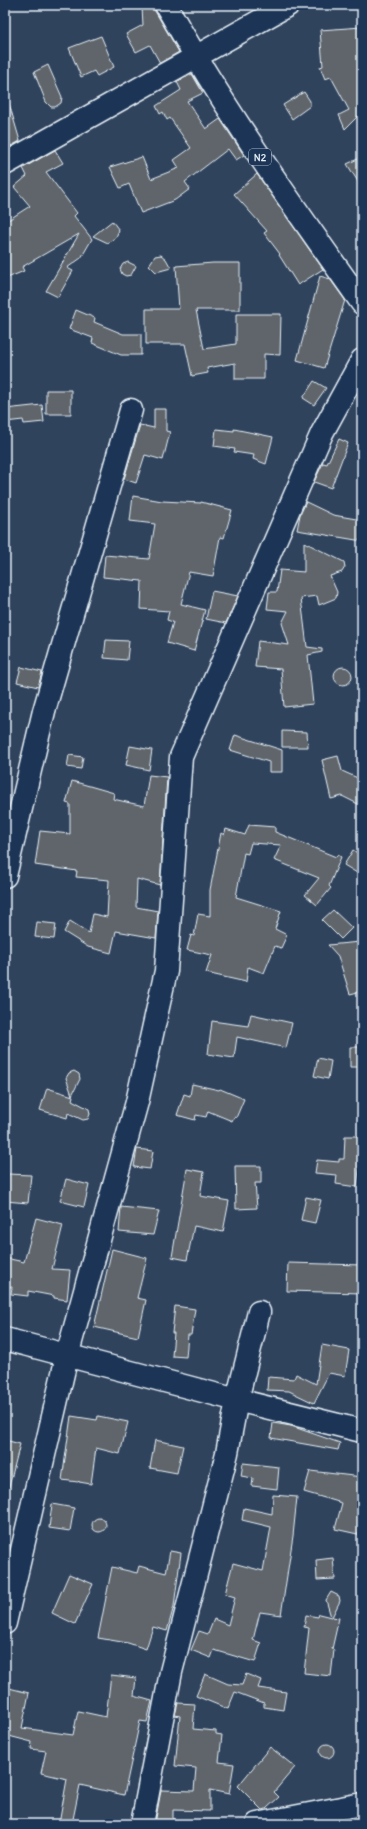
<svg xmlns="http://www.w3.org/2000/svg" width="367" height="1829" font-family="Delius,sans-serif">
	<rect width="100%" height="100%" fill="#30435d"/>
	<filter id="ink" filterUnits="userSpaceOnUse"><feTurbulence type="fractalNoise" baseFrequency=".025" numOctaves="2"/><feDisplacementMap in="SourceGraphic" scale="8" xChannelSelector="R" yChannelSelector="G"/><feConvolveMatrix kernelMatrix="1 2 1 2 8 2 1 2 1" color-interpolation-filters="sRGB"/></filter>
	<g filter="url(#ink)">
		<!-- building -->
		<path fill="#5e656a" stroke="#e8f1f8" d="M152,6L179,52L160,63L150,45L136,52L126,34L143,25L142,7Z
			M362,27V112L345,129L339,115L349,110L331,77L325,79L320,67L323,66L320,30Z
			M101,36L114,67L97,76L94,71L81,77L69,48Z
			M48,65L62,97L61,103L55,107H51L46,102L34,72Z
			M192,74L203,93L187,101L206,129L220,119L244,155L236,160L228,149L185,182L190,189L175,200L141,213L129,184L120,188L110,167L142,157L151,179L179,168L174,160L191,148L170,118L167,120L163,112L160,114L156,106L181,90L177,82Z
			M304,92L310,101V106L292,119L283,105Z
			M8,100L20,141L11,146L10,144L5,146V101Z
			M55,150L63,163L46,172L77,213L74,216L92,239L81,258L67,268L73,271L58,297L46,291L79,234L22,267L24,271L5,279V222L30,206L14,187L27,176L23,168Z
			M362,157V188L347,164Z
			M257,174L323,269L298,285L279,255L280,254L264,233L267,231L234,194Z
			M112,221L119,230L116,237L108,243L93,236Z
			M161,255L166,259L171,268L156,272L149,265L155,256Z
			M128,262L136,266L131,275L126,276L122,274L120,269L123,264Z
			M213,263H240V310H196L204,349L236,344V314H281L280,355L264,354V379H235V363L207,368L208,373L192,376L185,344H146V309H179L176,266Z
			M320,276L330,279L345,300L324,368L297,360Z
			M76,310L95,318L94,322L123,334H141V355H121L92,343L93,338L69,329Z
			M314,381L326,388L314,405L303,398Z
			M46,390H71V414H46Z
			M42,405L44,422L24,424L23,420L5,422V409Z
			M154,409H166V431L170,432L163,460L145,455L136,483L124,479L140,425L154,428Z
			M216,429L234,431V429L273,437L266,464L253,459L254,455L234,452L235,449L214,446Z
			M339,439L348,443L331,488L314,482L323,463L327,464Z
			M133,496L162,501L201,503V502L232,510L224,538L220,537L213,576L189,572L181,604L205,610L194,651L167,643L173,622L167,620L169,611L141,609L142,581L103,577L105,555L149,559L155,524L130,521Z
			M306,502L333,515L362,520V541L297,530L300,515Z
			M304,542L344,562L345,567L342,572L330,576L337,592L336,598L319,605L317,596L301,598L307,647L322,649V652L308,655L313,704L284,707L281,669L255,667L258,641L289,645L282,623L288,611L267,609L269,592H277L280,570L304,572Z
			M212,591L238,596L226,623L206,619Z
			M106,640L129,641L127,660L104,658Z
			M21,667L42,672L38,687L17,682Z
			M334 676a9 9 0 1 1 18 0a9 9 0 1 1-18 0Z
			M282,731L307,732L308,747H282Z
			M235,735L282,750V772H269V762L230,750Z
			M130,746L152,750L149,770L126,765Z
			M69,755L83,757L81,769L67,767Z
			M338,756L342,771L362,780V806L342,796L331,799L322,760Z
			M149,775L167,777L160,885L137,879L136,907L158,911L156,938L116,931L111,953L88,947L64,932L70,921L89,933L93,914L107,917L109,880L76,877L77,871L35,865L40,831L70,834V804L66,803L72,781L114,793L113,799L144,806Z
			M249,825L275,827V832L336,857L338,855L341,857L329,886L331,888L317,905L305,895L319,878L274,860L281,845L251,843L248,854L244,853L236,897L281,911L275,929L287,935L281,948L275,946L264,973L248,967L246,982L206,973L212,955L187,950L191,935L194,936L198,914L210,916V890L221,833L224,835L226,829L245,835Z
			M353,850L362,856V876L344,865Z
			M333,910L352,928L341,939L322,920Z
			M37,922L56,924L54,939L35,937Z
			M360,942L362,991L350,994L338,956L328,945Z
			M251,1014L292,1023L286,1048L237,1037L234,1058L208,1054L212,1021L248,1026Z
			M350,1047H362V1067H350Z
			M318,1058L331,1061L328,1079L314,1076Z
			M74,1071L79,1074L80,1079L72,1095L66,1078L69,1073Z
			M192,1084L219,1090L220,1089L244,1099L236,1118L234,1117L232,1121L208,1111L206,1117L196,1115L195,1120L177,1115L184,1094L190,1096Z
			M47,1088L73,1096L72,1100L89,1109L90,1114L88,1119L83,1120L68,1113L67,1118L40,1110Z
			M345,1136H360V1161L357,1187L336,1184L337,1175L315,1173L317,1160L339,1162V1159H344Z
			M137,1149L153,1151L150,1169L134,1167Z
			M235,1166H261V1183H255L257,1208L236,1209Z
			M187,1169L204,1172L200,1196L229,1201L223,1232L194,1226L187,1260L172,1257Z
			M8,1174L31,1175L28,1203L5,1201Z
			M66,1179L89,1185L84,1207L60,1201Z
			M306,1197L321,1200L315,1223L301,1220Z
			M121,1207L159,1211L153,1235L119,1232Z
			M36,1218L63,1225L52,1269L70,1270L67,1300L54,1298V1296L28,1291V1296L11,1294L12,1287L5,1286V1258L24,1262Z
			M112,1249L147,1258L137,1298L146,1300L138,1337L94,1327Z
			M288,1263L362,1265V1293L287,1291Z
			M175,1306L195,1309L191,1335H188L186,1357L172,1356L174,1333H172Z
			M322,1345L349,1350L345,1376L329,1373L314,1403L289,1391L267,1390L268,1377L294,1379L296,1374L316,1384Z
			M71,1416L97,1420L98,1416L128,1422L120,1454L96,1448L91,1484L79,1482V1481L78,1482L62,1480Z
			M273,1423L291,1426L340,1443L338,1450L271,1438Z
			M5,1440L20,1444L9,1487L5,1486Z
			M155,1440L183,1446L177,1473L150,1468Z
			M243,1463L279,1467L277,1489L252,1486L253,1478L241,1476Z
			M310,1471L362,1477V1535L335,1529L342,1503L304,1492Z
			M273,1495L297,1497L293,1536L281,1615L260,1612L253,1640L261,1643L255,1662L214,1650L211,1658L191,1650L199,1631L208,1634L214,1619L228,1625L235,1597L225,1594L233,1563L263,1571L271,1527L242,1520L244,1508L272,1514Z
			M52,1504L74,1508L70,1531L49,1528Z
			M92 1525a7 7 0 1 1 14 0a7 7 0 1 1-14 0Z
			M170,1551L181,1553L174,1606L167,1631L153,1627L146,1649L128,1643L98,1638L112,1567L137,1573L139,1566L166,1573Z
			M333,1558L335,1579L317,1580L316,1560Z
			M69,1574L93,1584L75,1624L52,1613Z
			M331,1592L339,1596L340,1601L332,1617L339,1618L332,1649L334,1650L331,1676L304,1673L309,1628L304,1627L306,1615L318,1617L319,1614L331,1617L326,1600Z
			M205,1674L228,1684L242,1685L246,1674L261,1680L258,1688L286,1692L283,1710L264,1707V1703L235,1692L228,1709L196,1696Z
			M111,1675L136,1678L134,1696L152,1701L147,1722L140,1721L124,1795L80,1785L72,1824H59L67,1779L41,1773L46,1751L31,1749L32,1742L5,1735V1687L29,1693L22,1728L73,1735L78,1711L106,1717Z
			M178,1703L195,1704L193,1729L216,1731V1734L222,1735L219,1762L234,1764L229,1794L210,1790V1811L173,1810V1824H155L161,1790L194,1791L196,1768L175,1766L180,1716L175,1715Z
			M320 1751a7 7 0 1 1 14 0a7 7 0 1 1-14 0Z
			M270,1747L295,1767L274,1792L279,1797L266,1809L262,1810L238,1786Z"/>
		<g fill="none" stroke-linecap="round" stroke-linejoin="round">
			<!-- minor casing -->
			<g stroke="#e8f1f8" stroke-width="25">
				<path id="minor" d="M5,164L288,5
					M5,876L44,711L131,410
					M5,1339L237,1400L362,1431
					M5,1623L67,1356L137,1102L166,971L181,757L322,433L362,360
					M142,1824L171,1672L227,1453L237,1400L259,1312
					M257,1824L362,1804"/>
			</g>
			<!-- highway casing -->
			<g stroke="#e8f1f8" stroke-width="25">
				<path id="highway" d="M166,5C224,109 293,206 362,303"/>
			</g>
			<!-- minor -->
			<use href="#minor" stroke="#1d3557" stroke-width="22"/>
			<!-- highway -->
			<use href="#highway" stroke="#1d3557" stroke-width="22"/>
		</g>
	</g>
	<g text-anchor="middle" stroke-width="3" stroke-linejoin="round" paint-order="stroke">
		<!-- shield labels -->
		<rect fill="#1d3557" stroke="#abb9c8" stroke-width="1" x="249" y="149" width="22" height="16" rx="3"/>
		<g font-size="10" font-weight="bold" fill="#e8f1f8">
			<text x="260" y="161">N2</text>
		</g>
	</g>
	<!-- margin -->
	<rect width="367" height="1829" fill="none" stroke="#1d3557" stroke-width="20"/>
	<rect x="10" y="10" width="347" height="1809" fill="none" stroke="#e8f1f8" stroke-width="1.5" filter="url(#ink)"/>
</svg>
